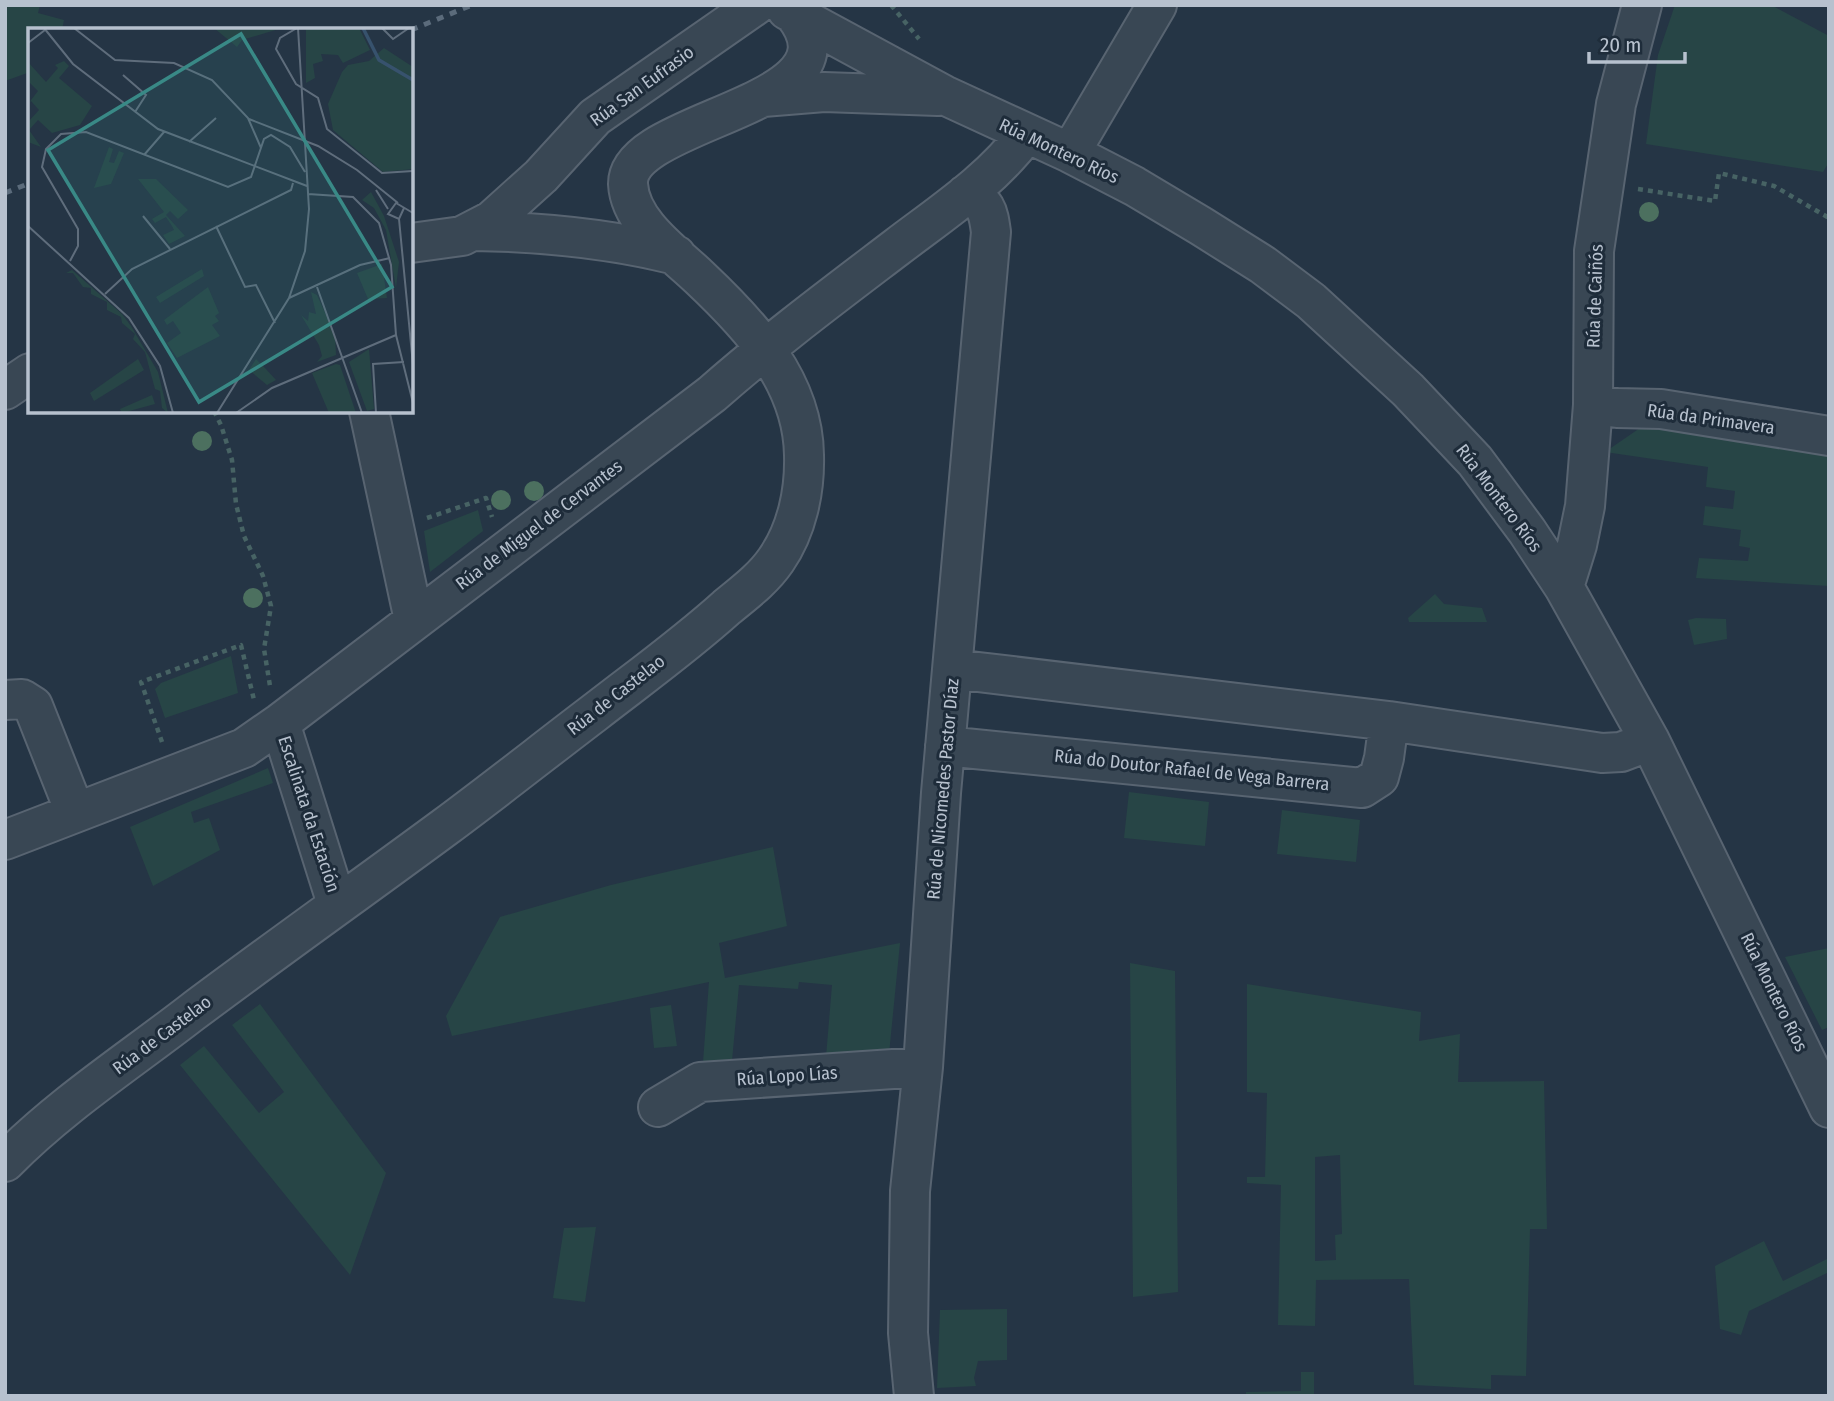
<svg xmlns="http://www.w3.org/2000/svg" width="1834" height="1401" font-family="'Fira Sans Condensed',sans-serif">
	<rect width="100%" height="100%" fill="#253545"/>
	<!-- green -->
	<path fill="#274546" fill-rule="evenodd" d="M5,5H40L38,13L64,20L62,30H30V72L5,81Z
		M1675,5H1771L1829,36V162L1823,172L1646,144L1658,55Z
		M1666,426L1829,450V586L1696,578L1699,558L1748,561L1750,548L1739,546L1741,530L1703,525L1705,506L1733,509L1735,491L1706,487L1708,467L1605,452L1640,428Z
		M478,510L483,531L430,572L424,531Z
		M1435,594L1444,604L1482,608L1487,622H1409L1408,618Z
		M1696,618L1726,619L1727,639L1694,645L1688,620Z
		M231,656L238,693L165,718L155,689L161,683Z
		M268,768L273,783L191,812L194,823L209,818L220,850L153,886L130,827Z
		M1129,792L1209,802L1205,846L1124,838Z
		M1282,810L1360,820L1356,862L1277,854Z
		M773,847L787,926L719,943L725,978L900,943L889,1054L826,1057L832,985L799,982L798,989L739,985L732,1061L703,1062L709,982L452,1036L446,1016L500,917L611,885Z
		M1829,948V1027L1822,1030L1785,957Z
		M1130,963L1175,971L1178,1292L1133,1297Z
		M1247,984L1421,1012L1419,1041L1460,1034L1458,1082L1544,1081L1547,1229H1530L1526,1376L1491,1375V1389L1414,1385L1409,1279L1316,1280L1315,1326L1278,1325L1281,1185L1247,1183V1177H1265L1267,1093L1247,1092ZM1340,1155L1342,1234L1335,1235L1336,1260L1315,1261V1157Z
		M260,1004L386,1173L350,1275L180,1065L204,1046L259,1113L284,1092L232,1025Z
		M671,1005L677,1046L654,1048L650,1008Z
		M596,1227L585,1302L553,1298L564,1228Z
		M1764,1241L1783,1281L1829,1258V1272L1749,1311L1741,1335L1720,1329L1715,1266Z
		M1007,1309V1360L978,1361L974,1378L976,1386L937,1388L940,1310Z
		M1301,1372H1314V1396H1246V1392L1301,1391Z"/>
	<g fill="none" stroke-linecap="round" stroke-linejoin="round">
		<!-- minor casing -->
		<g stroke="#586471" stroke-width="42">
			<path id="minor" d="M787,10L944,95L1070,153L1134,186L1201,226L1263,265L1311,301L1408,390L1475,461L1527,531L1564,587L1650,741L1829,1108
				M763,97L824,92L938,96
				M1070,153L1157,5
				M474,231C543,232 608,238 676,255
				M411,243L462,236L491,221L541,176L595,117L756,5
				M5,390L30,373
				M1593,405L1617,408L1661,409L1829,436
				M369,411L414,620
				M1564,587L1577,545L1585,506L1593,405L1594,251L1616,104L1642,5
				M953,669L1389,721L1602,753L1621,752L1650,741
				M5,700L22,699L33,706L75,812
				M280,723L337,904
				M945,746L1362,788L1379,777L1384,758L1389,721
				M5,840L244,748L280,723L712,394C771,342 834,295 897,247C943,212 992,180 1026,134
				M658,1107L700,1082L923,1067
				M5,1162C60,1106 129,1061 191,1013C275,950 361,889 445,827C495,790 544,751 594,713C639,678 685,645 727,607C744,593 763,579 776,560C797,530 805,491 804,455C803,381 750,325 699,277C674,253 630,223 628,184C626,117 867,107 794,14
				M914,1396L908,1333L910,1191L923,1067L941,793L991,232C988,211 987,202 965,195"/>
		</g>
		<!-- path -->
		<path stroke="#476364" stroke-width="4.5" stroke-dasharray="5 5" stroke-linecap="butt" d="M891,5L919,39
			M1638,189L1715,201L1719,173L1774,186L1829,218
			M214,411L221,425L232,460L236,504L244,536L263,576L271,606L264,649L270,686
			M427,518L486,498L492,517
			M162,742L141,682L241,645L254,700"/>
		<!-- minor -->
		<use href="#minor" stroke="#394754" stroke-width="38"/>
		<!-- rail -->
		<path stroke="#5b6b7b" stroke-width="5" stroke-dasharray="7 7" stroke-linecap="butt" d="M411,30L472,5
			M5,193L30,183"/>
	</g>
	<!-- trees -->
	<g fill="#4c705f">
		<circle cx="1649" cy="212" r="10"/>
		<circle cx="202" cy="441" r="10"/>
		<circle cx="534" cy="491" r="10"/>
		<circle cx="501" cy="500" r="10"/>
		<circle cx="253" cy="598" r="10"/>
	</g>
	<g text-anchor="middle" stroke-width="6" stroke-linejoin="round" paint-order="stroke">
		<!-- street labels -->
		<g font-size="18" fill="#b7c1ce" stroke="#1e2c3a">
			<text transform="translate(642 86) rotate(-36)" y="6">Rúa San Eufrasio</text>
			<text transform="translate(1059 151) rotate(25)" y="6">Rúa Montero Ríos</text>
			<text transform="translate(1595 296) rotate(-88)" y="6">Rúa de Caiñós</text>
			<text transform="translate(1711 419) rotate(8)" y="6">Rúa da Primavera</text>
			<text transform="translate(1499 498) rotate(53)" y="6">Rúa Montero Ríos</text>
			<text transform="translate(539 525) rotate(-37)" y="6">Rúa de Miguel de Cervantes</text>
			<text transform="translate(616 695) rotate(-38)" y="6">Rúa de Castelao</text>
			<text transform="translate(1192 770) rotate(6)" y="6">Rúa do Doutor Rafael de Vega Barrera</text>
			<text transform="translate(943 789) rotate(-85)" y="6">Rúa de Nicomedes Pastor Díaz</text>
			<text transform="translate(309 814) rotate(72)" y="6">Escalinata da Estación</text>
			<text transform="translate(1774 992) rotate(64)" y="6">Rúa Montero Ríos</text>
			<text transform="translate(162 1035) rotate(-37)" y="6">Rúa de Castelao</text>
			<text transform="translate(787 1076) rotate(-4)" y="6">Rúa Lopo Lías</text>
		</g>
	</g>
	<!-- overview -->
	<g transform="translate(28 28)">
		<rect width="385" height="385" fill="#253545"/>
		<path d="M186,0H254L214,12L209,19ZM278,0H331L342,22L315,35L310,27L293,26L295,33L285,36L287,50L278,55ZM356,20L385,39V141L355,144L305,102L300,76L314,44L320,37L341,33ZM36,33L41,38L31,50L64,78L52,97L24,105L10,92L1,102L13,119L0,114V94L11,82L3,73L0,76L10,63L0,53V34L18,54L30,40L27,37ZM81,119L85,121L81,134L86,135L91,123L96,125L83,156L66,160ZM110,151H128L160,182L150,191L142,183L138,187L157,208L141,216L135,207L146,202L144,198L138,189L127,195L124,191L136,184ZM343,164L356,188L371,234L368,260L358,202L346,180L334,172ZM354,236L359,270L340,271L329,245ZM174,241L176,248L132,275L128,269ZM44,242L94,286L103,298L130,344L140,385L134,380L132,363L127,361L117,324L105,311L107,306L94,295L93,289L79,282V274L63,266V260L55,259L45,245H38ZM180,259L191,285L187,288L191,293L184,297L192,308L149,330L139,315L153,305L145,293L139,297L136,292ZM283,264L289,267L307,307L308,327L289,334L294,328L291,317L273,287L280,293L281,284L288,286ZM341,321L346,381L339,383L321,334ZM110,331L116,342L66,373L62,365ZM228,331L237,340L248,352L239,357L221,342ZM308,336L312,337L328,385H301L284,345ZM124,367L127,376L94,385L92,381Z" fill="#274546"/>
		<path fill="none" stroke="#37526d" stroke-width="3.5" d="M335,0L351,32L385,52"/>
		<path fill="none" stroke="#5f6d7c" stroke-width="2" d="M16,0L45,36L130,101L279,158M46,0L87,32L146,35L184,52L220,90L233,120M269,0L252,10L248,21L268,56L290,70L299,101L354,145L385,143M354,0L365,11L381,0M0,15L17,2M95,47L118,67L107,84M221,91L290,118L329,142L370,175M161,114L188,90M116,127L136,104M348,162L360,181M280,166L325,169L351,195L363,237L368,307L385,375M376,180L371,191L360,186L368,175L385,185M115,188L142,221M371,191L385,337M0,198L101,290L132,338L145,385M188,198L217,259L228,257L247,295M42,233L50,218V201L14,139L18,121L33,106L58,104L200,159L223,149L236,111L243,107L262,119L277,144M289,259L334,385M77,266L104,241L263,162L265,155M261,270L332,237L362,230M189,385L261,270L277,223L281,181L270,0M208,385L244,360L368,307M348,385L345,336L376,334"/>
		<path fill="#398986" fill-opacity="0.15" stroke="#398986" stroke-width="3.5" d="M213,6L364,259L171,374L20,122Z"/>
		<rect width="385" height="385" fill="none" stroke="#b7c1ce" stroke-width="3.5"/>
	</g>
	<!-- border -->
	<rect width="1834" height="1401" fill="none" stroke="#b7c1ce" stroke-width="14"/>
	<!-- scale -->
	<path d="M1589 52v10h96v-10" fill="none" stroke="#b7c1ce" stroke-width="3.5"/>
	<text x="1600" y="52" font-size="21" fill="#b7c1ce" stroke="#1e2c3a" stroke-width="5" paint-order="stroke">20 m</text>
</svg>
